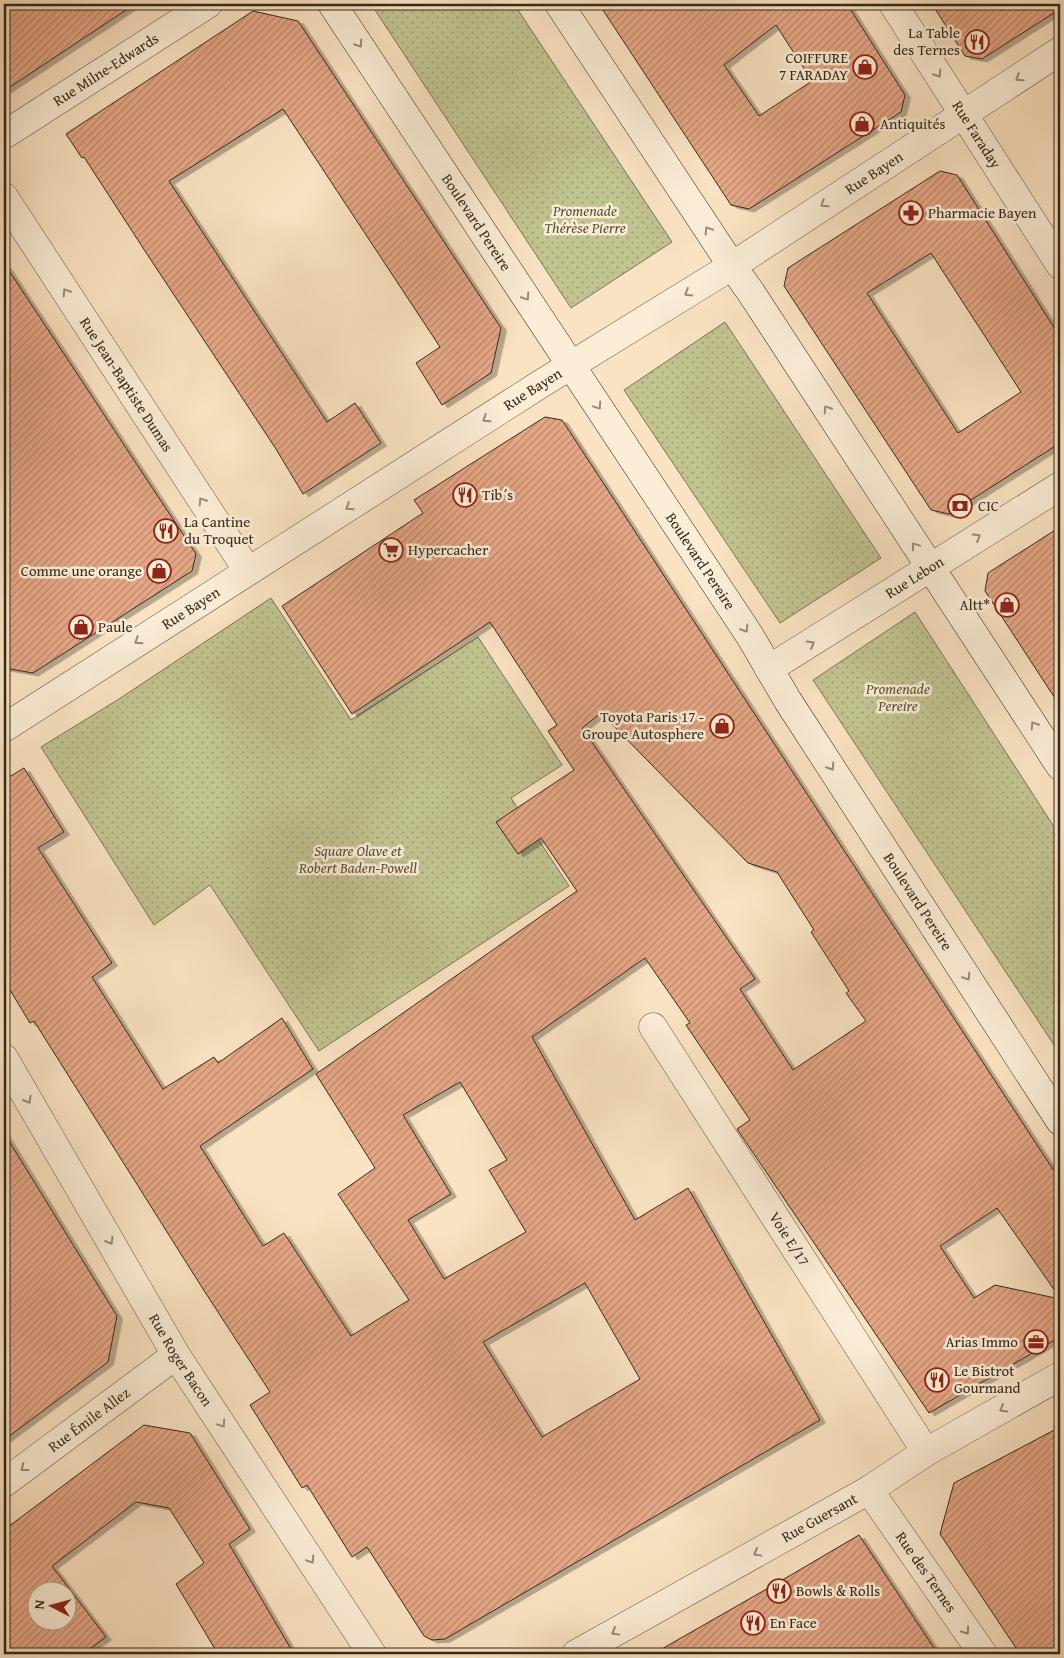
<svg xmlns="http://www.w3.org/2000/svg" width="1064" height="1658" font-family="'Gentium Book Plus',serif">
	<defs>
		<pattern id="park-dots" width="8" height="8" patternUnits="userSpaceOnUse" patternTransform="scale(1.25)"><rect width="8" height="8" fill="#c1c391"/><path d="M2 2h.1M6 6h.1" fill="none" stroke="#9e9e76" stroke-width="1.8" stroke-linecap="round"/></pattern>
		<pattern id="building-hatch" width="6" height="6" patternUnits="userSpaceOnUse" patternTransform="scale(1.25)"><rect width="6" height="6" fill="#e6a786"/><path d="M-1 1l2-2M0 6l6-6M5 7l2-2" fill="none" stroke="#bb886d"/></pattern>
		<filter id="shadow"><feDropShadow dx="5.5" dy="3" stdDeviation="0" flood-color="#0004"/></filter>
	</defs>
	<rect width="100%" height="100%" fill="#fae3c2"/>
	<filter id="stains"><feTurbulence type="fractalNoise" baseFrequency=".004" numOctaves="4"/><feColorMatrix values="0 0 0 0 .2 0 0 0 0 .09 0 0 0 0 .02 0 0 0 .5 -.17"/></filter>
	<radialGradient id="worn" r=".72"><stop offset=".6" stop-color="#630" stop-opacity="0"/><stop offset="1" stop-color="#630" stop-opacity=".3"/></radialGradient>
	<!-- park -->
	<path fill="url(#park-dots)" stroke="#7a7656" d="M371,4H514L672,242L571,308Z
		M725,322L881,558L780,623L624,390Z
		M271,598L351,720L478,637L562,765L511,798L569,886L319,1051L210,885L154,925L41,747L119,699Z
		M915,612L1060,836V1054L813,680Z"/>
	<!-- building -->
	<path fill="url(#building-hatch)" stroke="#34291b" fill-rule="evenodd" filter="url(#shadow)" d="M4,4H135L4,91Z
		M599,4H847L905,95L901,112L749,209L731,205ZM776,25L812,81L759,116L724,65Z
		M932,4H1060V9L982,59L965,56Z
		M253,11L298,21L501,328L491,373L442,405L416,363L440,347L283,109L169,181L327,422L355,403L381,443L303,494L276,449L145,251L84,157L82,158L66,134Z
		M940,171L957,175L1060,337V443L949,514L931,510L784,286L788,268ZM931,253L1021,392L958,433L867,293Z
		M4,263L196,554L192,571L33,673L4,668Z
		M545,417L562,420L1060,1180V1298L997,1208L940,1246L974,1298L995,1285L1060,1299V1337L929,1413L737,1129L750,1120L686,1025L690,1023L645,958L532,1037L635,1220L688,1188L820,1420L445,1639L432,1640L424,1636L367,1547L352,1557L307,1485L302,1488L250,1405L270,1392L203,1289L34,1021L30,1023L4,980V780L24,768L64,832L38,848L112,963L92,977L163,1089L214,1057L218,1063L282,1018L313,1069L200,1146L263,1246L284,1233L351,1336L409,1300L338,1194L375,1168L316,1074L577,891L541,838L518,854L496,822L574,770L548,731L557,725L490,622L352,714L282,606L423,513L414,500ZM601,713L748,863L777,872L814,930L811,932L849,991L846,993L866,1021L793,1070L740,989L755,979L582,728ZM460,1082L507,1160L489,1170L526,1232L444,1279L408,1220L451,1194L403,1115ZM585,1283L640,1379L542,1437L483,1342Z
		M1060,527V706L985,591L988,573Z
		M4,1133L117,1316L108,1362L4,1440Z
		M144,1425L190,1433L250,1529L229,1544L294,1654H218L176,1584L204,1563L169,1508L136,1502L52,1566L106,1637L83,1654H4V1530ZM38,1590H68V1620H38Z
		M1060,1427V1654H1020L940,1534L954,1483Z
		M859,1535L938,1654H653L791,1575Z"/>
	<g fill="none" stroke-linecap="round" stroke-linejoin="round">
		<!-- minor casing -->
		<g stroke="#665845" stroke-width="29">
			<g id="minor">
				<path id="s1" d="M893,4L1060,265"/>
				<path id="s2" d="M4,135L208,4"/>
				<path id="s3" d="M4,197L248,571"/>
				<path id="s4" d="M769,669L1060,486"/>
				<path id="s5" d="M4,728L539,385L732,266L1060,51"/>
				<path id="s6" d="M653,1027L926,1452"/>
				<path id="s7" d="M4,1058L176,1355L372,1654"/>
				<path id="s8" d="M4,1483L176,1355"/>
				<path id="s9" d="M869,1490L983,1654"/>
				<path id="s10" d="M576,1654L869,1490L926,1452L1060,1376"/>
			</g>
		</g>
		<!-- secondary casing -->
		<g stroke="#34291b" stroke-width="29">
			<g id="secondary">
				<path id="s11" d="M332,4L750,636L788,701L1060,1121"/>
				<path d="M559,4L732,266L750,291L1060,766"/>
			</g>
		</g>
		<!-- minor -->
		<use href="#minor" stroke="#fcedd7" stroke-width="28"/>
		<!-- secondary -->
		<use href="#secondary" stroke="#fcedd7" stroke-width="28"/>
	</g>
	<!-- one-way arrows -->
	<defs><path id="oneway-chevron" d="M-2-3.5L2.5 0L-2 3.5" fill="none" stroke-width="1.6" stroke-linecap="round" stroke-linejoin="round" transform="scale(1.25)"/></defs>
	<g stroke="#988b79">
		<use href="#oneway-chevron" transform="translate(359 44) rotate(57)"/>
		<use href="#oneway-chevron" transform="translate(938 74) rotate(57)"/>
		<use href="#oneway-chevron" transform="translate(1019 78) rotate(147)"/>
		<use href="#oneway-chevron" transform="translate(824 204) rotate(147)"/>
		<use href="#oneway-chevron" transform="translate(708 230) rotate(-123)"/>
		<use href="#oneway-chevron" transform="translate(66 292) rotate(-123)"/>
		<use href="#oneway-chevron" transform="translate(688 293) rotate(148)"/>
		<use href="#oneway-chevron" transform="translate(526 297) rotate(57)"/>
		<use href="#oneway-chevron" transform="translate(598 406) rotate(56)"/>
		<use href="#oneway-chevron" transform="translate(827 409) rotate(-123)"/>
		<use href="#oneway-chevron" transform="translate(486 419) rotate(147)"/>
		<use href="#oneway-chevron" transform="translate(202 501) rotate(-123)"/>
		<use href="#oneway-chevron" transform="translate(349 507) rotate(147)"/>
		<use href="#oneway-chevron" transform="translate(977 537) rotate(-32)"/>
		<use href="#oneway-chevron" transform="translate(915 546) rotate(-124)"/>
		<use href="#oneway-chevron" transform="translate(745 629) rotate(57)"/>
		<use href="#oneway-chevron" transform="translate(138 641) rotate(147)"/>
		<use href="#oneway-chevron" transform="translate(811 644) rotate(-31)"/>
		<use href="#oneway-chevron" transform="translate(1034 725) rotate(-123)"/>
		<use href="#oneway-chevron" transform="translate(831 767) rotate(57)"/>
		<use href="#oneway-chevron" transform="translate(967 977) rotate(57)"/>
		<use href="#oneway-chevron" transform="translate(28 1100) rotate(60)"/>
		<use href="#oneway-chevron" transform="translate(110 1241) rotate(60)"/>
		<use href="#oneway-chevron" transform="translate(1003 1409) rotate(150)"/>
		<use href="#oneway-chevron" transform="translate(222 1424) rotate(56)"/>
		<use href="#oneway-chevron" transform="translate(24 1468) rotate(143)"/>
		<use href="#oneway-chevron" transform="translate(757 1553) rotate(151)"/>
		<use href="#oneway-chevron" transform="translate(311 1560) rotate(57)"/>
		<use href="#oneway-chevron" transform="translate(966 1631) rotate(55)"/>
		<use href="#oneway-chevron" transform="translate(615 1632) rotate(151)"/>
	</g>
	<!-- icons -->
	<defs>
		<g id="restaurant-ring" transform="scale(1.25)"><circle r="9.5" fill="#fcedd7" stroke="#8f2418" stroke-width="1.5"/><path d="M-5-6h1v4h1v-4h1v4h1v-4h1v5L-1.5 .5V6h-2V.5L-5-1ZM5-6V6H3V1.5H1.5Q1.5-4 5-6Z" fill="#8f2418"/></g>
		<g id="shop-ring" transform="scale(1.25)"><circle r="9.5" fill="#fcedd7" stroke="#8f2418" stroke-width="1.5"/><path d="M-5-2.5h2.3a2.7 3.5 0 0 1 5.4 0H5L5.5 6h-11ZM-1.5-2.5h3a1.5 2.3 0 0 0-3 0Z" fill="#8f2418"/></g>
		<g id="pharmacy-ring" transform="scale(1.25)"><circle r="9.5" fill="#fcedd7" stroke="#8f2418" stroke-width="1.5"/><path d="M-2-6h4v4h4v4h-4v4h-4v-4h-4v-4h4Z" fill="#8f2418"/></g>
		<g id="bank-ring" transform="scale(1.25)"><circle r="9.5" fill="#fcedd7" stroke="#8f2418" stroke-width="1.5"/><path d="M-6-4H6V4H-6ZM0-2.3a2.3 2.3 0 1 0 0 4.6a2.3 2.3 0 1 0 0-4.6Z" fill="#8f2418"/></g>
		<g id="supermarket-ring" transform="scale(1.25)"><circle r="9.5" fill="#fcedd7" stroke="#8f2418" stroke-width="1.5"/><path d="M-6-5.5h2.5l.6 2H6L4.5 2H-2.5L-4.4-4H-6ZM-1.5 3.2a1.3 1.3 0 1 0 .1 0ZM3 3.2a1.3 1.3 0 1 0 .1 0Z" fill="#8f2418"/></g>
		<g id="office-ring" transform="scale(1.25)"><circle r="9.5" fill="#fcedd7" stroke="#8f2418" stroke-width="1.5"/><path d="M-6-3h4V-5.5h4V-3h4V5H-6ZM-1-4.5V-3h2v-1.5ZM-6 0V1H6V0Z" fill="#8f2418"/></g>
	</defs>
	<g fill-rule="evenodd">
		<use href="#restaurant-ring" x="977" y="42"/>
		<use href="#shop-ring" x="865" y="67"/>
		<use href="#shop-ring" x="862" y="124"/>
		<use href="#pharmacy-ring" x="911" y="213"/>
		<use href="#restaurant-ring" x="465" y="495"/>
		<use href="#bank-ring" x="960" y="506"/>
		<use href="#restaurant-ring" x="166" y="531"/>
		<use href="#supermarket-ring" x="391" y="550"/>
		<use href="#shop-ring" x="159" y="571"/>
		<use href="#shop-ring" x="1007" y="605"/>
		<use href="#shop-ring" x="81" y="627"/>
		<use href="#shop-ring" x="722" y="726"/>
		<use href="#office-ring" x="1036" y="1342"/>
		<use href="#restaurant-ring" x="937" y="1380"/>
		<use href="#restaurant-ring" x="779" y="1591"/>
		<use href="#restaurant-ring" x="753" y="1623"/>
	</g>
	<g text-anchor="middle" stroke-width="5" stroke-linejoin="round" paint-order="stroke">
		<!-- poi labels -->
		<g font-size="15" fill="#34291b" stroke="#fcedd7" text-anchor="start">
			<text x="960" y="38" text-anchor="end">La Table<tspan x="960" dy="17">des Ternes</tspan></text>
			<text x="848" y="63" text-anchor="end">COIFFURE<tspan x="848" dy="17">7 FARADAY</tspan></text>
			<text x="880" y="129">Antiquités</text>
			<text x="928" y="218">Pharmacie Bayen</text>
			<text x="482" y="500">Tib´s</text>
			<text x="978" y="511">CIC</text>
			<text x="184" y="527">La Cantine<tspan x="184" dy="17">du Troquet</tspan></text>
			<text x="408" y="555">Hypercacher</text>
			<text x="142" y="576" text-anchor="end">Comme une orange</text>
			<text x="990" y="610" text-anchor="end">Altt*</text>
			<text x="98" y="632">Paule</text>
			<text x="704" y="722" text-anchor="end">Toyota Paris 17 -<tspan x="704" dy="17">Groupe Autosphere</tspan></text>
			<text x="1018" y="1347" text-anchor="end">Arias Immo</text>
			<text x="954" y="1376">Le Bistrot<tspan x="954" dy="17">Gourmand</tspan></text>
			<text x="796" y="1596">Bowls &amp; Rolls</text>
			<text x="770" y="1628">En Face</text>
		</g>
		<!-- street labels -->
		<g font-size="15" fill="#34291b" stroke="#fcedd7">
			<text dy="5" stroke="none"><textPath href="#s2" startOffset="121">Rue Milne-Edwards</textPath></text>
			<text dy="5" stroke="none"><textPath href="#s1" startOffset="155">Rue Faraday</textPath></text>
			<text dy="5" stroke="none"><textPath href="#s5" startOffset="1032">Rue Bayen</textPath></text>
			<text dy="5" stroke="none"><textPath href="#s11" startOffset="262">Boulevard Pereire</textPath></text>
			<text dy="5" stroke="none"><textPath href="#s3" startOffset="224">Rue Jean-Baptiste Dumas</textPath></text>
			<text dy="5" stroke="none"><textPath href="#s5" startOffset="628">Rue Bayen</textPath></text>
			<text dy="5" stroke="none"><textPath href="#s11" startOffset="668">Boulevard Pereire</textPath></text>
			<text dy="5" stroke="none"><textPath href="#s4" startOffset="172">Rue Lebon</textPath></text>
			<text dy="5" stroke="none"><textPath href="#s5" startOffset="222">Rue Bayen</textPath></text>
			<text dy="5" stroke="none"><textPath href="#s11" startOffset="1072">Boulevard Pereire</textPath></text>
			<text dy="5" stroke="none"><textPath href="#s6" startOffset="252">Voie E/17</textPath></text>
			<text dy="5" stroke="none"><textPath href="#s7" startOffset="350">Rue Roger Bacon</textPath></text>
			<text dy="5" stroke="none"><textPath href="#s8" startOffset="106">Rue Émile Allez</textPath></text>
			<text dy="5" stroke="none"><textPath href="#s10" startOffset="279">Rue Guersant</textPath></text>
			<text dy="5" stroke="none"><textPath href="#s9" startOffset="100">Rue des Ternes</textPath></text>
		</g>
		<!-- park labels -->
		<g font-size="15" font-style="italic" fill="#575038" stroke="#fcedd7">
			<text x="585" y="216">Promenade<tspan x="585" dy="17">Thérèse Pierre</tspan></text>
			<text x="898" y="694">Promenade<tspan x="898" dy="17">Pereire</tspan></text>
			<text x="358" y="856">Square Olave et<tspan x="358" dy="17">Robert Baden-Powell</tspan></text>
		</g>
	</g>
	<!-- margin -->
	<rect width="1064" height="1658" fill="none" stroke="#fae3c2" stroke-width="20"/>
	<rect x="5" y="5" width="1054" height="1648" fill="none" stroke="#34291b" stroke-width="2.5"/>
	<rect x="10" y="10" width="1044" height="1638" fill="none" stroke="#34291b"/>
	<!-- north arrow -->
	<g transform="translate(52 1606) rotate(276)"><circle r="24" fill="#fcedd7" stroke="#ac9f8c"/>
	<path d="M0-4L9 19L0 12L-9 19Z" fill="#8f2418"/>
	<text y="-8" font-size="14" font-weight="bold" text-anchor="middle" fill="#34291b">N</text>
	</g>
	<rect width="100%" height="100%" filter="url(#stains)"/>
	<rect width="100%" height="100%" fill="url(#worn)"/>
</svg>
